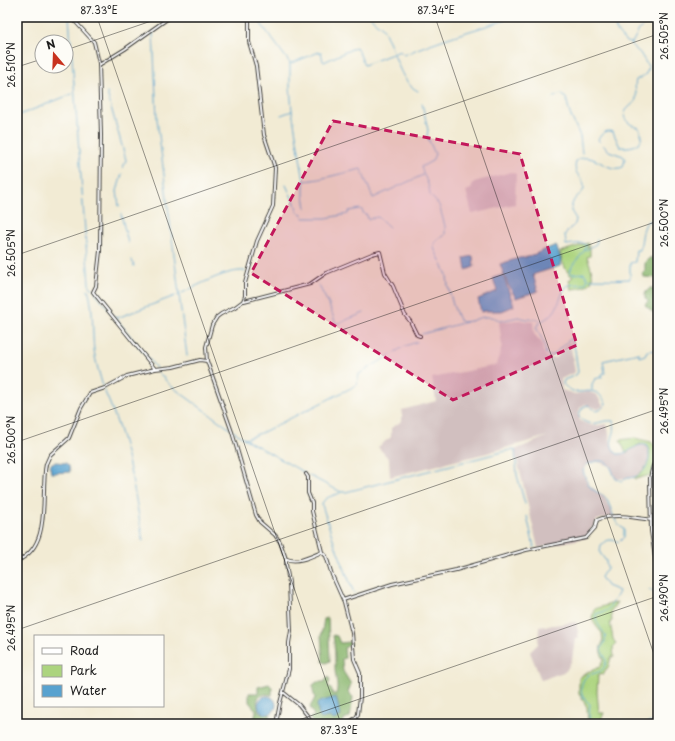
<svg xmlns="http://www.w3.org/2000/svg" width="675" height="741" font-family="'Playpen Sans',sans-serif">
	<rect width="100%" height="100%" fill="#fdfcf7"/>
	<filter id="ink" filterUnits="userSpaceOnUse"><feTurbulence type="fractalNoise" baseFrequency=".025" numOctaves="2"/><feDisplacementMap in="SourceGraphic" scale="8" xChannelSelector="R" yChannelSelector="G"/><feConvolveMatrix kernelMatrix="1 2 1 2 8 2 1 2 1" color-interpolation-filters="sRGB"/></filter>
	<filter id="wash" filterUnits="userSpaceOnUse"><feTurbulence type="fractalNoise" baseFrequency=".012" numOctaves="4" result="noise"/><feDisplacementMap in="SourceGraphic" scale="16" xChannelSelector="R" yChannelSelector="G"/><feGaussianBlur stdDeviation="0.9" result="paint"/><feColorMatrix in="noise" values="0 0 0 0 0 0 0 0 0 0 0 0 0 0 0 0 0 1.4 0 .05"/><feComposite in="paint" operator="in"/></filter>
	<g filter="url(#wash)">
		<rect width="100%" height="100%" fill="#f2ebd4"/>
		<!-- industrial -->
		<path fill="#d1bfbf" d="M511,172L516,174L515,204L472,214L466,191L471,189L474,182Z
			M519,320L533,322L534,334L542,343L543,351L547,358H556L570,341L575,372L561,379L562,390L575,394L589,392L597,395L603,406L598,409L585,404L580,408L578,414L580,421L587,424L594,426L607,424L611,444L617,454L626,453L640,444L646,445L650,454L648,462L643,471L635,477L616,479L610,466L595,461L586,465L583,471L587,483L604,497L614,516L597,520L586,538L538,548L515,450L548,436L487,453L390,477L389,459L378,447L391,437V428L402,421V410L436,401L432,378L497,365L502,345L499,322Z
			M576,622L579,638L575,639L572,660L566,671L541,680L530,652L538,644L539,627Z"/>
		<!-- green -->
		<path fill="#acd47e" stroke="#64784d" d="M588,243V248L590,247V256L587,257C595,277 597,288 571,289L569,280L573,277C565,272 562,261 560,252Z
			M635,438L651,442L658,449V457L651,475L635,479V477C646,470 654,458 646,445L640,444L626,453L620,440Z
			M617,602L611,611L612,621L610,622L613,639L616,644L613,647L614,657H611L608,668L605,670L604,674L598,675L597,692L599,713H604L599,724H588L587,707L579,693V678L588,672L600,667L604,659C600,652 599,649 603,642L602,633L596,626L592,618L594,609Z"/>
		<!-- forest -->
		<path fill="#89b66d" stroke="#526944" d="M651,257L658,265V278L644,277L642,274L645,270V262Z
			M650,288H653L656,301L658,303L656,305L657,311L654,313L645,305L648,301L645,298V293Z
			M328,618L330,661L326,663L323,662L321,636L324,619Z
			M333,635L337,636L340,643L350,642L351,644L344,648L345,658L342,659L343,671L351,684L348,692L353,697L350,717L346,718L343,721V724H314L309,718L314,716L310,707L315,698L313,691V685L317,682H324L328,677L330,680L328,686L332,690V694H336C339,685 335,678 335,668C335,657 335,646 333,635Z
			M269,684L272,687V695L266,694L259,696L257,702L259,712L271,715L266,723H254L256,710L249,702V693H258V687Z"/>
		<!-- water -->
		<path fill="#58a2cf" stroke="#3a5f76" d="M556,245L561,260L560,266L535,274L533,275L538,291L516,298L508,285L500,264L519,258L528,257Z
			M473,256L474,267L466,270L464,258Z
			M503,275L514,306L502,311H485L481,312L478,299L497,291L493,278Z
			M56,462L66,463L69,466L70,472L51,473L50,466L52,463Z
			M258 705a9 9 0 1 1 18 0a9 9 0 1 1-18 0Z
			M336,697L341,716L334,720L329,717L321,719L319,716L317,704L319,702Z"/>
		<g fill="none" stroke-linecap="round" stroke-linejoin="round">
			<!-- stream -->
			<path stroke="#58a2cf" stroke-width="1" d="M69,17L89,284L92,289
				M256,17L290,63H292L319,52H321L323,61L324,62L356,47L359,52L364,65L400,51L404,55C440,38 477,30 514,17
				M371,17C374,22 377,23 381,26C385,30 386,37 389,41C396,57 401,83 418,91
				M616,17C612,29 619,34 626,42L632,43
				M153,32L157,119L179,294
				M290,63V87L292,111L304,181V195L306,208
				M107,93L126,160L123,168
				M554,97L561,94L566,98L570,114L580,136L582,153
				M422,103L428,130L427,136L435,154L432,161L421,167L429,187L430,195L439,205L445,226V235C440,239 433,240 434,248L447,275L448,286L453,305L458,318L461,322L471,321
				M281,115L292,111
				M17,116L72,94
				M305,181L319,179L361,169L373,198L423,175
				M286,185L293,200H294L298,212L302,214L303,218H326L348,214L349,211L360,209L362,210L364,214L367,215L368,219L378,217L389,227
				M119,206L117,191L122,174
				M121,214L128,243
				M586,250L596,244L597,240
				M132,260L134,266
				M589,279C603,279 617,280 630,279V263L635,262L636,250H640L643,231L646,223L648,221L656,222L658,220
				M318,284L329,305L336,324L364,313
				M88,290C94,309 92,331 94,351C96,364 100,375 103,387
				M95,292L156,368
				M178,295C195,287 226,269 245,271
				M179,295L187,356
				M117,318L175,296
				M471,321C480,317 492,314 500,321L518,317L527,319H537L541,320
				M422,334L466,322
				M158,372L171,386L230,429
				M104,390C127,440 134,487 143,541
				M592,390V384L595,379L602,377V374L605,373L603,361L639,353V357L645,355L647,351L658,350
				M233,431L245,439L305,473
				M245,439L263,432L357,385L359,374L405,346L417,342
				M308,475L341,492H346L514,449L515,450L517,475L525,504
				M340,493C333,496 323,497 322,505L334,542L354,593
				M527,516L534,547
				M654,520L652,475L658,460
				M649,590L655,592L658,605
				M590,724L589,715L590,704C588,702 585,700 583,697C580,692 581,681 586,677C594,671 603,675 606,662C607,657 601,653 601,648C614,633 594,629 596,614C599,613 603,612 606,611C609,609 618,595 619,591L607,586L601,577L607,568L606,561L600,553L601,545C607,539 611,539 619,542L624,537V529C613,523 613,512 608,502C604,494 597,493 591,488C587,484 585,476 583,471L586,465C592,462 602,458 608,464C612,467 613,475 616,479L622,481C626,478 629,478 634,477C647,474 653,456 646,445C635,443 629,455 617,454C604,441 619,435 613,421C601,419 591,430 579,417L580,412L583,407L588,405L596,411L600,410L606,404C594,378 579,403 563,384L564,380L576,375L578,372L575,350L571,338L560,348L554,355L548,356L546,354L544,343L536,327C542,319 548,319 553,313C560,305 560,293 568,285L585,284L588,279L584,273L572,274L570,272C572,261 585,255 586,245L583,243L566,245L565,234L575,224L576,219L571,211C571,209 572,204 573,202C576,195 584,194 584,187C584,175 572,177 576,161C593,149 606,174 623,167L625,159L623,156L609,151L598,140C601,134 606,129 613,132L620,147C634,148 647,144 639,128C631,125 618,119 628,108C631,105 635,103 636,99C637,92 634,88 636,80L645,75L649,68L640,53L632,46V43L639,30L644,25H657L658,23
				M644,724L658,721"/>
		</g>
	</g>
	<g filter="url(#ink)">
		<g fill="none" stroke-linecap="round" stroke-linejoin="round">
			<!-- minor casing -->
			<g stroke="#3c3b38" stroke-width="4">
				<path id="minor" d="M71,17L94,42L99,63L101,135L100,251L96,286L93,292L155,369L173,367L200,360L207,361L232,432L256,515L260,522L275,535L280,542L286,559V564L289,583L291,631L289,643V669L280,703L276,724
					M231,17L233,18L241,17
					M99,65L125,49L170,17
					M244,301L310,284L326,273L372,254L380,252L385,273L393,286L405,315L410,321L417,335L420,336
					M207,361L206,347L212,325L217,317L221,314L235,307L243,301L245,296V283L257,241L273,206L275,168L264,135L256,66L249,42V18L248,17
					M658,457L653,466L650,478L651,531L658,577
					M306,474L308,477V493L312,503V511L322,552
					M287,559C297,564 312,556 322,552L326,556L332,575L344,602L352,633L354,659L360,673V697L358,714L356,718L346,724
					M17,561C53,546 40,494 46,464L50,455L69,438L81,408L90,393L105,388L127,376L155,369
					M343,600L392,584L456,570L526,550L586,538L595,528L597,520C614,513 633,517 651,520
					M283,692L299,705L314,724
					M354,719L364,724"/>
			</g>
			<!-- minor -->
			<use href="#minor" stroke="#fff" stroke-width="2"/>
		</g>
	</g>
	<!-- marked area -->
	<path fill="#c2185b" fill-opacity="0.2" stroke="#c2185b" stroke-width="3" stroke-dasharray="8 5" stroke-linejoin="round" d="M333,121L520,154L577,345L453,400L251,273Z"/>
	<!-- ticks -->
	<path fill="none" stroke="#1c1c1c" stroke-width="1" stroke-opacity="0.45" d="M97,17L341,724M435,17L658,666M66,50L163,17M17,67L42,59M17,255L658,34M17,442L658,221M17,630L658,409M287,724L658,596"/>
	<!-- margin -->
	<rect width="675" height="741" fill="none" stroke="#fdfcf7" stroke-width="44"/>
	<!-- legend -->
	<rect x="34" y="635" width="130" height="72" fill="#fdfcf7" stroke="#a3a29f"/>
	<rect x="42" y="648" width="20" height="6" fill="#ffffff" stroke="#a3a29f"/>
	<text x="70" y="655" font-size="12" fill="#1c1c1c">Road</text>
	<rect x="42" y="665" width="20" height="12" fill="#acd47e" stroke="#a3a29f"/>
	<text x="70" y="675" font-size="12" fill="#1c1c1c">Park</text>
	<rect x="42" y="685" width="20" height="12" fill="#58a2cf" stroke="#a3a29f"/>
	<text x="70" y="695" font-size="12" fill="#1c1c1c">Water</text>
	<!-- north arrow -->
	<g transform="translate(54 54) rotate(341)"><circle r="19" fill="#fdfcf7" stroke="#a3a29f"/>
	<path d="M0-3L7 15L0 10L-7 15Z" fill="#c8321e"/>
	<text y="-6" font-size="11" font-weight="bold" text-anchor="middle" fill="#1c1c1c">N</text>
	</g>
	<rect x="22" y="22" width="631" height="697" fill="none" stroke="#1c1c1c" stroke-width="1.5"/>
	<g font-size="10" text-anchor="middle" fill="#1c1c1c">
		<text x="99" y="14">87.33°E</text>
		<text x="436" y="14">87.34°E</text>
		<text transform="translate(664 36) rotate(-90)" y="4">26.505°N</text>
		<text transform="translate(11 65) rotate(-90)" y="4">26.510°N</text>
		<text transform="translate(664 223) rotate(-90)" y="4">26.500°N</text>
		<text transform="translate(11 253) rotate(-90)" y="4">26.505°N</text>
		<text transform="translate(664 411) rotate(-90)" y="4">26.495°N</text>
		<text transform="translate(11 440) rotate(-90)" y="4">26.500°N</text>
		<text transform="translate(664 598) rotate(-90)" y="4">26.490°N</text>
		<text transform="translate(11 628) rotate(-90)" y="4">26.495°N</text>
		<text x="339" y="734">87.33°E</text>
	</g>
</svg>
